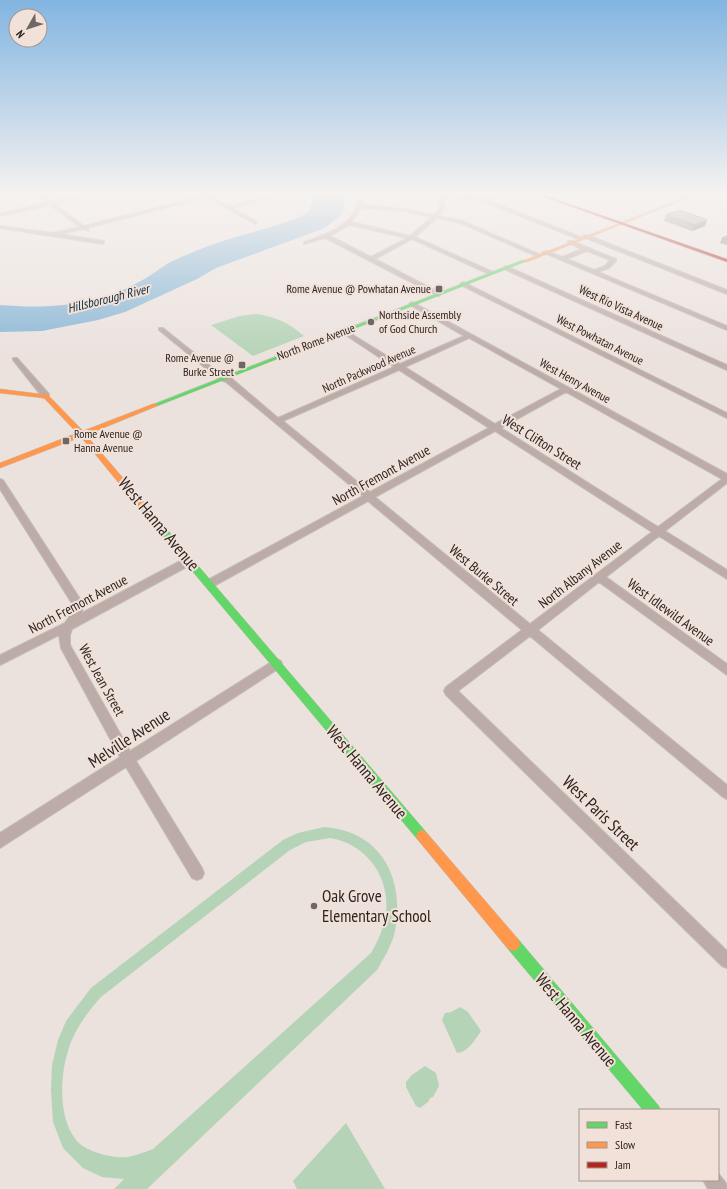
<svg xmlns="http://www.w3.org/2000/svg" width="727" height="1189" font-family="'PT Sans Narrow',sans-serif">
	<rect width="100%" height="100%" fill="#ebe2de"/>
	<!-- green -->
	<path fill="#b5d3b6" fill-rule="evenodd" d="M257,314C276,317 289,323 304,336L253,356L211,325L240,316Z
		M324,827C381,831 405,878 395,931C392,945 384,958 377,970L147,1189H114L124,1179L102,1177L83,1168L63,1148L53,1122L51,1090L52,1065L58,1040L66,1021L91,988L283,840L298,833ZM330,838C366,844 390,876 386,913C384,928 378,941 371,953L153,1149C145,1152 135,1156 127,1157C113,1159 84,1151 76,1140C58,1117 60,1077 68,1051C74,1030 87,1013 101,997L290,850L306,842Z
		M460,1007L468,1012L481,1031C475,1040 468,1052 457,1053L442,1020L445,1013L451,1012Z
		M425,1066L436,1073L439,1086L433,1097L430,1098L428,1102L420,1108L416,1106L406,1087V1082L412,1075Z
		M346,1123L385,1189H297L293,1181Z"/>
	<!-- water -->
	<path fill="#8ab7d6" d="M314,193H347L342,214L325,228L216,268L197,279L125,312L98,320L42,331L0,332V305C48,309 96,306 139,282C149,277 157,270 167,264C178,258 191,253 203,248C236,235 272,229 304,215L310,210Z"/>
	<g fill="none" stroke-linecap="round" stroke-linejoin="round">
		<!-- street casing -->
		<g stroke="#c4bdb9" stroke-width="2">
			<path id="street" d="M36,193H40L52,201L96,193L55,204L84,226L203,196L200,193H205L229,206L281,193H287L232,208L257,222L255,224L207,197L87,228L89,231L83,229L61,234L104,241V243L102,244L0,228V226L53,233L80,227L50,205L0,216V214L48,202Z
				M359,193H363L362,205L405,209L434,215L441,206L437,195L429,193L482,198L537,193L535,194L485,199L583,238L578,239L479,200L442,196L445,206L439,216L463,221L541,255L536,256L460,223L437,218L415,237L493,272V274H489L412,239L375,259L440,293V295L438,296L325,238L304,244V242C329,234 358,224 359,193ZM361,208L405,211L432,217L410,236L352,222ZM349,225L407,238L371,257L330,236Z
				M666,193H672L687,198L685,199Z
				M583,235H587L727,290V294L583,237Z
				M568,241H572L616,259V261L609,268L598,272L727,326V330L542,252L547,251L562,257L582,249L568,243ZM587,251L610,260L605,266L594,270L567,259Z
				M506,266L727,365V370L504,269L503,268Z
				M463,282L727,413V418L461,285L460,284Z
				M412,302L727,474V483L665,531L727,570V579L659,536L606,577L727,664V675L599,582L538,630L727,785V799L723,797L530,636L458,691L727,951V968L722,966L446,695L444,691L446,687L522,630L368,501L212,587L209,588L204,584L206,581L363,496L226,382L220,380L159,330V328H163L224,377L231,378L278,418L394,367L341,332V330H345L400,364L464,336L410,305L409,304ZM469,338L561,389L495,424L405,367ZM399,370L489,428L370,492L283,421ZM566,392L722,479L658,527L501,428ZM495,431L652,532L530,624L375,497Z
				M13,358H17L49,394V398H43L13,360Z
				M0,479L3,480L82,602L83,605L82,613L186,558L189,557L194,561L192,564L72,629L70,635V645L130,751L273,661L277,659L281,661L282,664L281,667L136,761L202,868L204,873L202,878L197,880L192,878L126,767L0,848V833L120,757L61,648L59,635L0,665V655L65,623L73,611V605L0,489Z
				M718,1173L726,1183L727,1189H708L703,1180H718Z"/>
		</g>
		<!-- fast casing -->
		<g stroke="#c4bdb9" stroke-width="1">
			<path id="fast" d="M523,260L527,261L157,406H153L152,405Z
				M144,505L147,506L426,832L428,836L426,840L422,842L418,840L141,510L140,508Z
				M513,937L518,939L658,1105L661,1110H643L508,949L506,944L508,939Z"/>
		</g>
		<!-- slow casing -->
		<g stroke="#c4bdb9" stroke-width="1">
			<path id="slow" d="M696,193H701L527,262L523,261Z
				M0,389L48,395L83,431L153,404H157V406L86,435L147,506L148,508L147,510H141L81,437L0,468V463L77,433L44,398L0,393Z
				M422,830L426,832L518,939L520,944L518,949L513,951L508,949L418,840L416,836L418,832Z"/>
		</g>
		<!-- jam casing -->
		<g stroke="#c4bdb9" stroke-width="1">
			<path id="jam" d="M533,193H538L727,259V262Z"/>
		</g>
		<!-- street -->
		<use href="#street" fill="#bdaba8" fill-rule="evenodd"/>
		<!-- fast -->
		<use href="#fast" fill="#63d668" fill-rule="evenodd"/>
		<!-- slow -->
		<use href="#slow" fill="#ff974d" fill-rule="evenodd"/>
		<!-- jam -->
		<use href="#jam" fill="#b3261e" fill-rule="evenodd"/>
	</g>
	<!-- wall -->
	<path fill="#908a88" d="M666,215L707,220L705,226L692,231L664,221Z
		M727,236V245L720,243L722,238Z"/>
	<!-- shaded-wall -->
	<path fill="#76716f" d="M707,220L705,226L692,231L694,225Z"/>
	<!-- building -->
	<path fill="#a8a19e" stroke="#76716f" d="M677,211H683L707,220L694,225L666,215Z
		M727,236V240L722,238Z"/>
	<!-- sky -->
	<linearGradient id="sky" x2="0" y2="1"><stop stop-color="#82b5e1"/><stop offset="0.54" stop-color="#f6f2f0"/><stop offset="1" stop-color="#f6f2f0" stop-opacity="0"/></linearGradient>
	<rect width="727" height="359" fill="url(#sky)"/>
	<!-- markers -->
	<g fill="#6e6764" stroke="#f1e1d8" stroke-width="1.5">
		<rect x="435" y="285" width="8" height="8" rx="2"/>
		<circle cx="371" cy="322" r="4"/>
		<rect x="238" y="361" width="8" height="8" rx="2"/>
		<rect x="62" y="437" width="8" height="8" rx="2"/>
		<circle cx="314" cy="906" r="4"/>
	</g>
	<g text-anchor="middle" stroke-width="4" stroke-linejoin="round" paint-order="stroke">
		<!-- far-poi labels -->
		<g font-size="12" fill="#2b2522" stroke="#f1e1d8" text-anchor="end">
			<text x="431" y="293">Rome Avenue @ Powhatan Avenue</text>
			<text x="379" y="319" text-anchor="start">Northside Assembly<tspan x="379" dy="14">of God Church</tspan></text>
			<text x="234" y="362">Rome Avenue @<tspan x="234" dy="14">Burke Street</tspan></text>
			<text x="74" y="438" text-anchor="start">Rome Avenue @<tspan x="74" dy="14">Hanna Avenue</tspan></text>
		</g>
		<!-- far-street labels -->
		<g font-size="12" fill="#2b2522" stroke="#f1e1d8">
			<text transform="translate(621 308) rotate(25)" y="4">West Rio Vista Avenue</text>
			<text transform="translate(600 340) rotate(27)" y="4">West Powhatan Avenue</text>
			<text transform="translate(316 342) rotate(-21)" y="4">North Rome Avenue</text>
			<text transform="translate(369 369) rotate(-24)" y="4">North Packwood Avenue</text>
			<text transform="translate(575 381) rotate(29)" y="4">West Henry Avenue</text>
		</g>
		<!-- far-water labels -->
		<g font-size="13" font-style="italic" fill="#0f2e41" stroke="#f1e1d8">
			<text transform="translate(108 298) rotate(-14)" y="5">Hillsborough River</text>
		</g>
		<!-- street labels -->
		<g font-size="14" fill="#2b2522" stroke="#f1e1d8">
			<text transform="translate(542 442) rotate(32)" y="5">West Clifton Street</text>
			<text transform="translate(381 475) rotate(-29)" y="5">North Fremont Avenue</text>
			<text transform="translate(580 574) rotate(-38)" y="5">North Albany Avenue</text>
			<text transform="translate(484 575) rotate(40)" y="5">West Burke Street</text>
			<text transform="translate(78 604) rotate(-28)" y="5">North Fremont Avenue</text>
			<text transform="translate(671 612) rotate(36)" y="5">West Idlewild Avenue</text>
			<text transform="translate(102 680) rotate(61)" y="5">West Jean Street</text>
		</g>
		<!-- near-street labels -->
		<g font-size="17" fill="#2b2522" stroke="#f1e1d8">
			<text transform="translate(159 524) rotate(50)" y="6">West Hanna Avenue</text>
			<text transform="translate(129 738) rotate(-33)" y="6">Melville Avenue</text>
			<text transform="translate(367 772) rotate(50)" y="6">West Hanna Avenue</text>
			<text transform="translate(601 813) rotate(44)" y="6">West Paris Street</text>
			<text transform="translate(576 1020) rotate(50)" y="6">West Hanna Avenue</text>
		</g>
		<!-- near-poi labels -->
		<g font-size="17" fill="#2b2522" stroke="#f1e1d8" text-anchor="start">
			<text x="322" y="902">Oak Grove<tspan x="322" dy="20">Elementary School</tspan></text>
		</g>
	</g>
	<!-- legend -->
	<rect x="579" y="1109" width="140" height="72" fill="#f1e1d8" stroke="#a2968f"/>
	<rect x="587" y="1122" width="20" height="6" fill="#63d668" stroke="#a2968f"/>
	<text x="615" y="1129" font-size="12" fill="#2b2522">Fast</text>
	<rect x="587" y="1142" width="20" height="6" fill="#ff974d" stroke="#a2968f"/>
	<text x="615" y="1149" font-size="12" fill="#2b2522">Slow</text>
	<rect x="587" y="1162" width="20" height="6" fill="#b3261e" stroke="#a2968f"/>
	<text x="615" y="1169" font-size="12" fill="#2b2522">Jam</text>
	<!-- north arrow -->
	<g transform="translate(28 28) rotate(231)"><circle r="19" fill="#f1e1d8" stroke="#a2968f"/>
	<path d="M0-3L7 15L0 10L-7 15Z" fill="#6e6764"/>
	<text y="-6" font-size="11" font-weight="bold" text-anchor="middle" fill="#2b2522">N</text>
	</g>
</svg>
